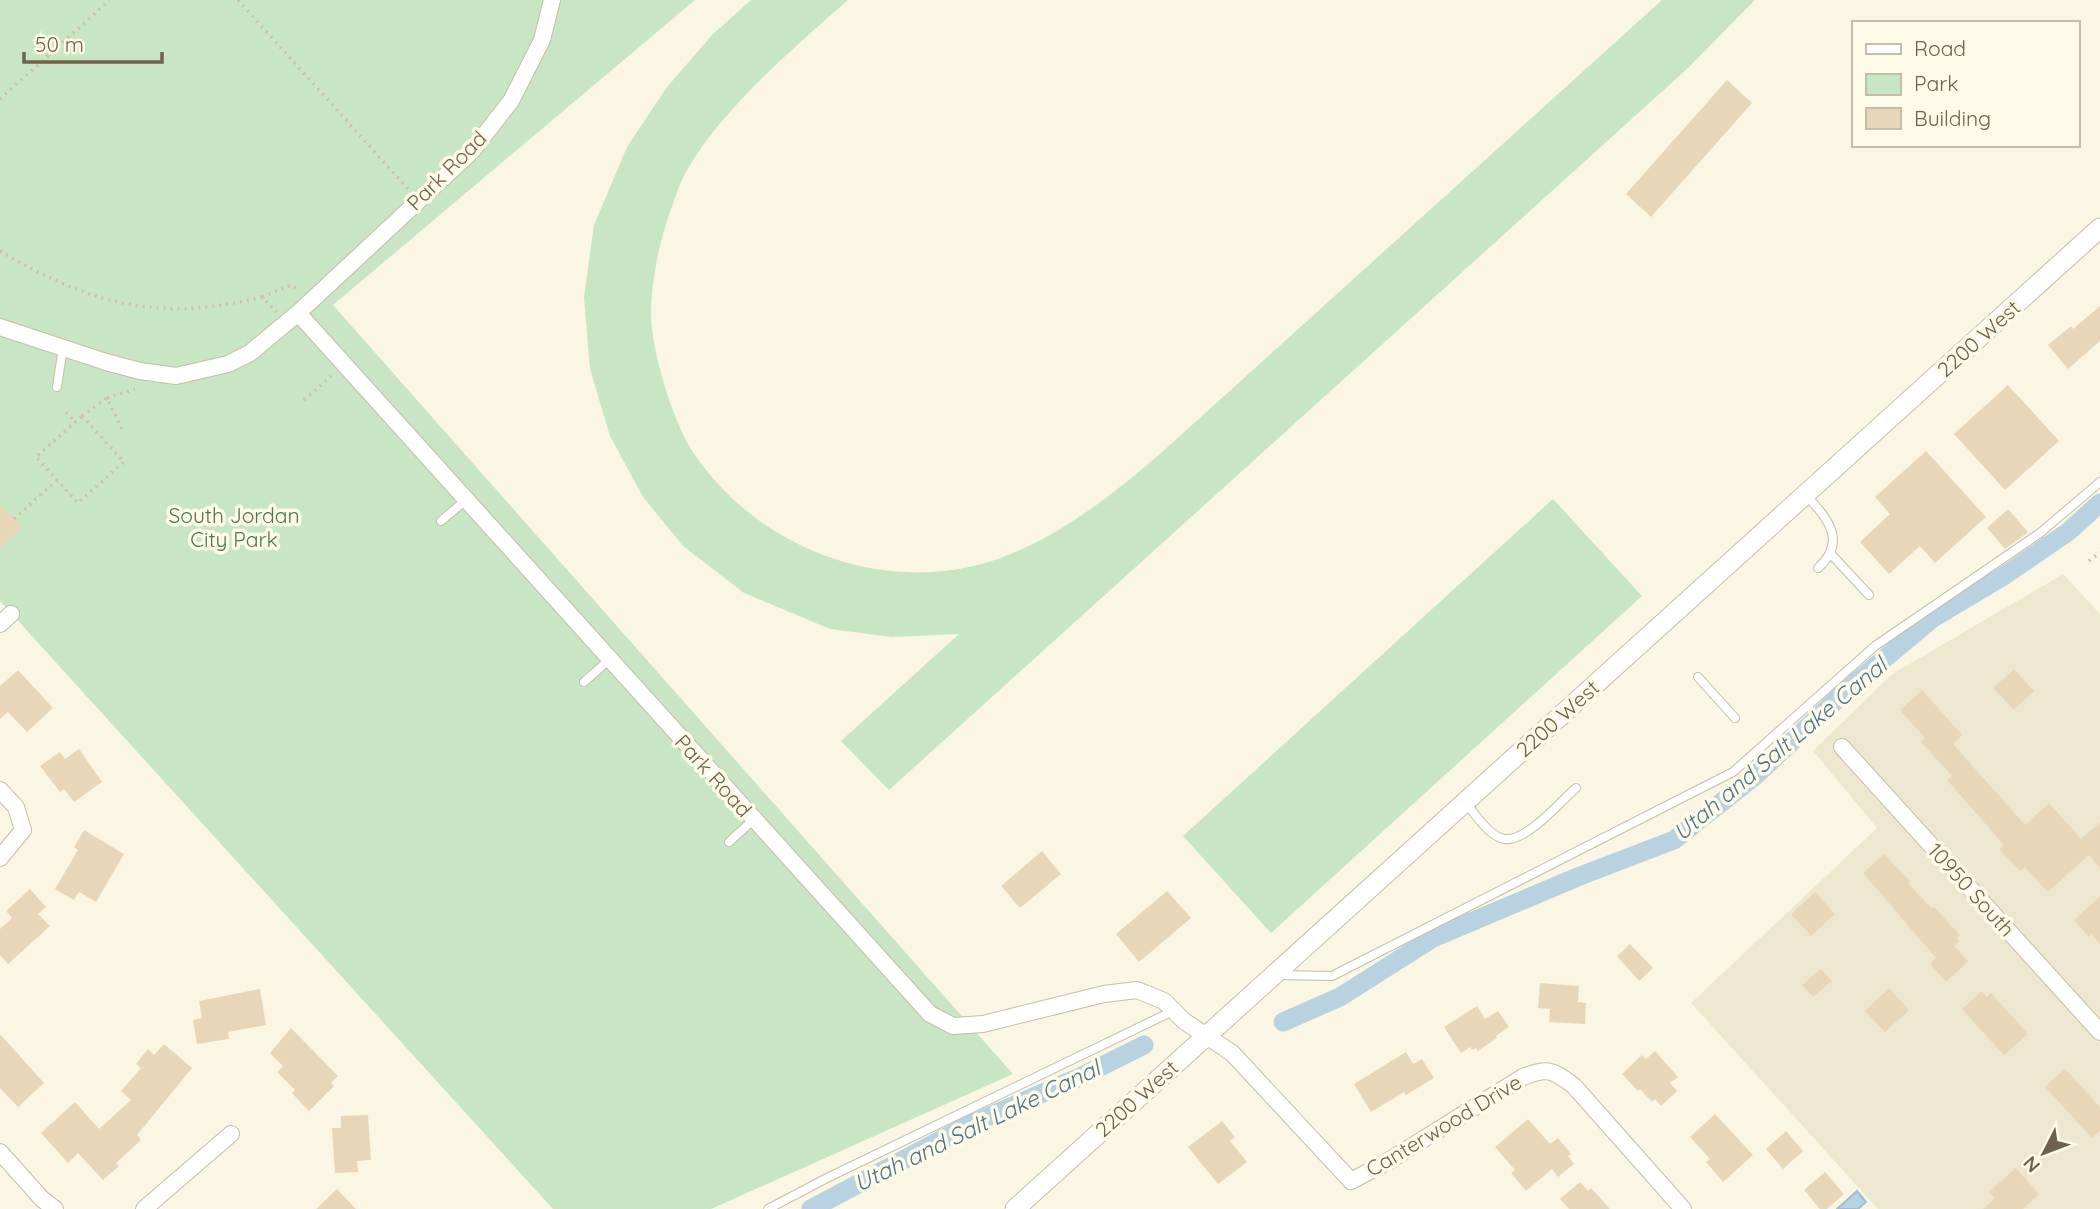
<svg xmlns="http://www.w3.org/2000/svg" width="2100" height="1209" font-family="Quicksand,sans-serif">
	<rect width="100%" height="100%" fill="#faf6e3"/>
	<!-- residential -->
	<path fill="#eee7d0" d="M2063,574L2100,614V1209H1878L1691,1003L1877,828L1813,751L1891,675Z"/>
	<!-- green -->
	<path fill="#c8e6c3" d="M0,0H695L333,305L1013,1074L711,1209H553L0,601Z
		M751,0H848C793,49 722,108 686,172C679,184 675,199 670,212C659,243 653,274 651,307C649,345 673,424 695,455C751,537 853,584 952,570C1032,559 1102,504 1161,453L1662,0H1755L1687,69L889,790L841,741L959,634L892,637L830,629L744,593L683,546L643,497L610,436L590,369L584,297L594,225L627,147L667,87L712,35Z
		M1553,499L1642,596L1271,933L1183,836Z"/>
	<!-- water -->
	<path fill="#b9d2e1" stroke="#a0bed2" stroke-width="2" d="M1857,1191L1866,1202L1858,1209H1837Z"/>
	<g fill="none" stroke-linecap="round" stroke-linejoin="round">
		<!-- canal -->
		<path stroke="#b9d2e1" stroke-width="19" d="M1283,1022L1340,997L1433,938L1580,876L1674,840L1756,775L1848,689L1933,618L2005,575L2068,532L2100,503
			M811,1209L971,1124L1080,1077L1144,1045"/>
	</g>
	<!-- building -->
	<path fill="#e8d6b8" d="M1727,80L1752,103L1651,217L1626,194Z
		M2100,306V341L2068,369L2048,345L2071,326L2073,329Z
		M2008,385L2059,441L2005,490L1954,434Z
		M1926,451L1986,517L1935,563L1920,546L1889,574L1860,542L1890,514L1875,497Z
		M0,504L22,528L0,548Z
		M2008,509L2028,532L2005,549L1987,528Z
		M2014,669L2034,691L2014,710L1993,688Z
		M18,670L53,708L27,732L8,712L0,719V686Z
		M1922,690L1962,735L1953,744L2025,825L2049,803L2081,839L2100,823V868L2089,855L2048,892L2025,867L2020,871L1999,849L2004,845L1947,780L1952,776L1921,742L1925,738L1900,710Z
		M79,749L102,782L74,802L64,789L60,792L40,766L60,752L65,759Z
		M84,830L124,854L96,902L79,892L74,900L55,889L78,850L74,847Z
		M1042,851L1061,874L1020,908L1001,886Z
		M1884,854L1910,881L1908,883L1932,909L1934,907L1960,935L1957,938L1959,941L1954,946L1968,961L1946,982L1930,964L1936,958L1863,873Z
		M30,889L46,907L38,914L50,926L8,964L0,955V929L12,918L6,911Z
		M1167,891L1191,918L1139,962L1116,934Z
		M1815,892L1835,914L1811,936L1791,914Z
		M2100,896V944L2091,934L2089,937L2074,920Z
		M1630,944L1653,968L1639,981L1617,956Z
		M1821,969L1832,981L1813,997L1802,985Z
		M1540,983L1579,986L1578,1002L1586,1003L1585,1024L1549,1022L1550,1009L1538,1008Z
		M1889,988L1909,1010L1885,1032L1865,1011Z
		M260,989L266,1025L228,1032L229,1039L197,1044L193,1020L202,1018L199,1001Z
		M1982,991L1987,997L1991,993L2028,1034L2004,1055L1962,1009Z
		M1477,1006L1485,1019L1498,1011L1509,1027L1496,1036L1497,1038L1478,1051L1476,1048L1472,1050L1470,1047L1461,1053L1444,1027Z
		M291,1028L338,1076L331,1083L334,1086L309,1111L292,1093L295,1090L277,1072L283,1066L270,1053Z
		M0,1034L44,1083L18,1107L0,1088Z
		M164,1044L192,1068L137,1135L141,1140L116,1163L119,1166L103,1180L78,1153L68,1163L41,1133L75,1102L99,1129L131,1100L121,1091L141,1068L136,1064L148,1049L154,1055Z
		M1655,1051L1678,1077L1670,1083L1677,1091L1661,1106L1655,1099L1652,1102L1640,1089L1638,1091L1622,1074L1642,1055L1646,1059Z
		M1406,1052L1413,1064L1422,1059L1434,1078L1406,1095L1404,1092L1371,1112L1354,1084Z
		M2065,1069L2100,1107V1131L2092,1138L2045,1087Z
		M1715,1114L1753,1155L1723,1182L1706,1162L1710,1159L1690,1137Z
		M368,1115L371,1160L357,1161L358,1172L335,1173L332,1128H341V1116Z
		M1528,1119L1550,1144L1558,1138L1571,1154L1568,1156L1574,1164L1558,1177L1552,1169L1526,1191L1511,1173L1515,1170L1495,1147Z
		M1222,1121L1235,1137L1230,1141L1247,1162L1218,1184L1188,1147Z
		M1786,1131L1803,1151L1783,1169L1766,1149Z
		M2016,1168L2039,1194L2023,1209H1983L1995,1198L1989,1192Z
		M1825,1172L1844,1194L1827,1209H1820L1804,1190Z
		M1580,1182L1588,1191L1591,1188L1610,1209H1569L1560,1199Z
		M337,1189L356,1209H316Z"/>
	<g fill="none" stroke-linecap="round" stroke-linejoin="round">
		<!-- service casing -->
		<g stroke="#c7bda8" stroke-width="10">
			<path id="service" d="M57,387L63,347
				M1806,495C1827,518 1848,541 1818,568
				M441,521L467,499
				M1830,553L1869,595
				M1698,677L1735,718
				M584,682L610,659
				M1466,803C1475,814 1487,833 1501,838C1522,847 1560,802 1576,788
				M729,842L753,820
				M1280,975L1332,976L1733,772L1875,646L2040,533L2100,482
				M768,1209L827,1178L1173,1011"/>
		</g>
		<!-- minor casing -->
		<g stroke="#c7bda8" stroke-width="18">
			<path id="minor" d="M298,313L930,1014L953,1026L983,1024L1104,994L1137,990L1164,1001L1184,1021L1232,1053L1351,1181L1387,1162L1523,1077C1548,1067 1553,1070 1574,1086L1683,1209
				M0,327L106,362L140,371L176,376L228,364L250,353L298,313L471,152L511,101L542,40L552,0
				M0,624L11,614
				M1842,747L2100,1032
				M0,790L16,807L23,830L0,858
				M0,1152L42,1199L55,1209
				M144,1209L231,1134"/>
		</g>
		<!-- tertiary casing -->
		<g stroke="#c7bda8" stroke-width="21">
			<path id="tertiary" d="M1015,1209L2100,228"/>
		</g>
		<!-- path -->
		<path stroke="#d1bfa0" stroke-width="3.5" stroke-dasharray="2 5" stroke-linecap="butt" d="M238,0L409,190
			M0,99L110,0
			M0,251C90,304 158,323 262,297L276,312
			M262,297L291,285L298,289
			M107,398L135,389
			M304,400L331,376
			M66,412L75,422
			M82,416L124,462L78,503L36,457Z
			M82,416L107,398L122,429
			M14,519L57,480
			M2089,561L2100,552"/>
		<!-- service -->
		<use href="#service" stroke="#fff" stroke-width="8"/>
		<!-- minor -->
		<use href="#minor" stroke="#fff" stroke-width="16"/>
		<!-- tertiary -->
		<use href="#tertiary" stroke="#fff" stroke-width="19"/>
	</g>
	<g text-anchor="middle" stroke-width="7" stroke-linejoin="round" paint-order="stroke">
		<!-- street labels -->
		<g font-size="21" fill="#6f614b" stroke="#fdfae8">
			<text transform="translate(447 171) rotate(-45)" y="7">Park Road</text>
			<text transform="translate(1979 339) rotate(-42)" y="7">2200 West</text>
			<text transform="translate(1558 719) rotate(-42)" y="7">2200 West</text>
			<text transform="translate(713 776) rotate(48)" y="7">Park Road</text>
			<text transform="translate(1971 890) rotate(48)" y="7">10950 South</text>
			<text transform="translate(1137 1099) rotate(-42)" y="7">2200 West</text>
			<text transform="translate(1444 1126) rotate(-31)" y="7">Canterwood Drive</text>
		</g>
		<!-- park labels -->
		<g font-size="21" fill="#4a7a47" stroke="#fdfae8">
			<text x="234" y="523">South Jordan<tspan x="234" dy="24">City Park</tspan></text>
		</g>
		<!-- water labels -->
		<g font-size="23" font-style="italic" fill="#4e748e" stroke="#fdfae8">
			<text transform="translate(1780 749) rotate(-40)" y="8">Utah and Salt Lake Canal</text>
			<text transform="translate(977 1126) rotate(-26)" y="8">Utah and Salt Lake Canal</text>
		</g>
	</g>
	<!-- legend -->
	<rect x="1852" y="21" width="228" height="126" fill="#fdfae8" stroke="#c4bda9" stroke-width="2"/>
	<rect x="1866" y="44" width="35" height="10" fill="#ffffff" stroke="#c4bda9" stroke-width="2"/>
	<text x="1914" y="56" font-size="21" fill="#6f614b">Road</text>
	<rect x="1866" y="74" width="35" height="21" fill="#c8e6c3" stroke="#c4bda9" stroke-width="2"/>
	<text x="1914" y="91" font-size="21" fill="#6f614b">Park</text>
	<rect x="1866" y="108" width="35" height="21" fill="#e8d6b8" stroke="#c4bda9" stroke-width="2"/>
	<text x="1914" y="126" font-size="21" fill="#6f614b">Building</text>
	<!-- north arrow -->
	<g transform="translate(2044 1153) rotate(228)" stroke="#fdfae8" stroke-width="5" paint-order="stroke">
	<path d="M0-5L12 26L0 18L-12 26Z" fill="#6f614b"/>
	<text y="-10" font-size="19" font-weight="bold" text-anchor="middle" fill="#6f614b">N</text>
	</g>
	<!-- scale -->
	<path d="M24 52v10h138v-10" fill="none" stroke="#6f614b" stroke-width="3.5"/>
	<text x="35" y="52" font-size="21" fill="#6f614b" stroke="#fdfae8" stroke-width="5" paint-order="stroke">50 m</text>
</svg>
